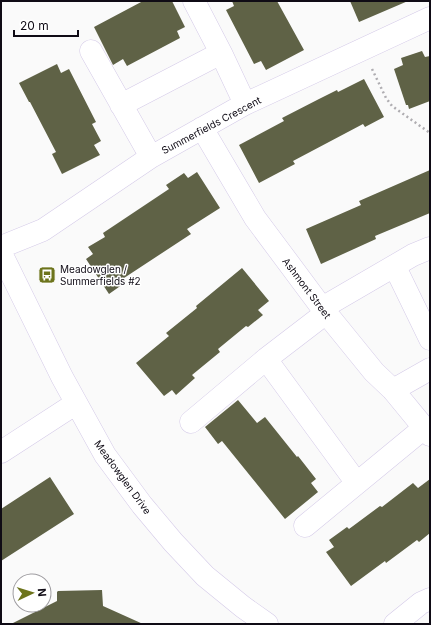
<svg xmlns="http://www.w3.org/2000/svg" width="431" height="625" font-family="Inter,sans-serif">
	<rect width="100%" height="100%" fill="#fafafa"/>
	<!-- building -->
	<path fill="#5f6246" d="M143,1H172L185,27L177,31L180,38L127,66L123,59L113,65L94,27Z
		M232,1H277L304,50L266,70L261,61L254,64L226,10L234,6Z
		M350,1H408L359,22Z
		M422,51L425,57L430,56V101L409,109L408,105H406L394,69L403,65L401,58Z
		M57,64L61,73L69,69L96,122L92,124L101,141L94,145L100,155L62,174L52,154L56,152L30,102H29L19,83Z
		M364,79L384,117L365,127L363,124L293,161L295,164L259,183L239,145L284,121L282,118L319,99L337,90L338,92Z
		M430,170V213L375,236L376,239L321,264L306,229L361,205L359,201Z
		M197,172L220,208L187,229L191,234L124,278L126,282L109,294L86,259L93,254L88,247L105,237L103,233L169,189L166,185L184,173L188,178Z
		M242,268L269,301L258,310L263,315L248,327L246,326L218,349L220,352L192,375L195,378L176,395L172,390L164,396L136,363L169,336L166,333L197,308L196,306Z
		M238,400L257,423L265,417L297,457L298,456L316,479L311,483L318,492L285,519L222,441L218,444L205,427Z
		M50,477L74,514L1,561V509Z
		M430,479V533L419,542L417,540L386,563L385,561L351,586L326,552L334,547L329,540L347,527L349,529L380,506L382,507L413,483L418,488Z
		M102,590L103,606L143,624H11L57,601V592L58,591Z"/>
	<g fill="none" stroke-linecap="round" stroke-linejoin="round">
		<!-- minor casing -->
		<g stroke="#d4cae8" stroke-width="23">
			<path id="minor" d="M194,1L221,53L245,104
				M91,51L151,157
				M121,105L221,53
				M202,128L255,218L322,308L374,372L393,390L430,435
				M1,247L43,230L151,157L245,104L430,18
				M1,253L62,377L105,455L142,505L173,542L205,576L243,607L267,624
				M395,267L430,339
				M322,308L413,255L430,248
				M266,359L356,482
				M393,390L430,369
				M191,422L266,359L326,313
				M1,452L75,404
				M305,526L424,428
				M395,624L421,603L430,599"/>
		</g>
		<!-- path -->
		<path stroke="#afadb1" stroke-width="2.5" stroke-dasharray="2 3" stroke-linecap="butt" d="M372,69L386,98L392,106L430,133"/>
		<!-- minor -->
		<use href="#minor" stroke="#fff" stroke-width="22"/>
	</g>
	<!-- icons -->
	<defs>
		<g id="bus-square" transform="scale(0.9)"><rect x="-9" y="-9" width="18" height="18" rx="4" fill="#6d741c" stroke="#fff"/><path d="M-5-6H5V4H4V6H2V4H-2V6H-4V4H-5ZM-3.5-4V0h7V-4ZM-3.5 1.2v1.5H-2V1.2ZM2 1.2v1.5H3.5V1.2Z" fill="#fff"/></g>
	</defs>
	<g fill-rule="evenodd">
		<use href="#bus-square" x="47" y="275"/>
	</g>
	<g text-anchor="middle" stroke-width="3" stroke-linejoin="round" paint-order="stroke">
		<!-- street labels -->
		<g font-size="10" fill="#0f0b15" stroke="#fff">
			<text transform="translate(211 125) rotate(-28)" y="4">Summerfields Crescent</text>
			<text transform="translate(307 288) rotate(53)" y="4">Ashmont Street</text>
			<text transform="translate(123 477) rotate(54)" y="4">Meadowglen Drive</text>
		</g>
		<!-- poi labels -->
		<g font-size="10" fill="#0f0b15" stroke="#fff" text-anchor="start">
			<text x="60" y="273">Meadowglen /<tspan x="60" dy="12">Summerfields #2</tspan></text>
		</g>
	</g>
	<!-- border -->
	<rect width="431" height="625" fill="none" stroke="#0f0b15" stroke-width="4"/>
	<!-- north arrow -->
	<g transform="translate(32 593) rotate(86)"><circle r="19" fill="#ffffff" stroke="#9f9da1"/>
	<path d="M0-3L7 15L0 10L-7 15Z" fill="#6d741c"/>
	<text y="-6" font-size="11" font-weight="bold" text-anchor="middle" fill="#0f0b15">N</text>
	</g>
	<!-- scale -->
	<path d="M14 30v6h64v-6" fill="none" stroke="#0f0b15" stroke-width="2"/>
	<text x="20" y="30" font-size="12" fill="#0f0b15" stroke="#ffffff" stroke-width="3" paint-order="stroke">20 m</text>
</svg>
